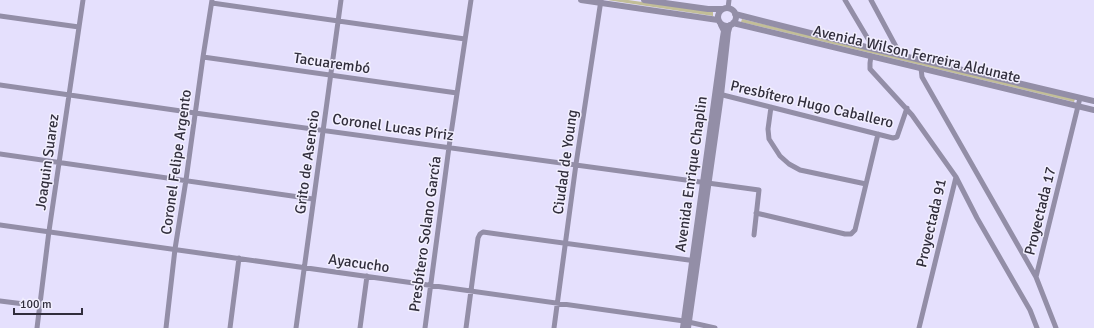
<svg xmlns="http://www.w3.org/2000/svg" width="1094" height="328" font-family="Signika,sans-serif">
	<rect width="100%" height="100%" fill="#e5e0fd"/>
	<!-- green -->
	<path fill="#c2be98" d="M607,0H628L713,12V16Z
		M742,19L1075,99L1074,102L741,22Z"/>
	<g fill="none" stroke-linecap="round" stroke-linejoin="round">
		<!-- minor -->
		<path stroke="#938ea7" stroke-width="5" d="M845,0L874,49
			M871,0L900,54
			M212,3L465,39
			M728,8L729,0
			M0,16L79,27
			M871,56L870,63V69L912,115L956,177L919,328
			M203,57L457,93
			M921,68L922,77L1036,277
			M0,85L195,113L759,190L754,235
			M719,94L893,138L897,137L907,108
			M771,107L768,129L769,139L780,156L789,164L800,170L866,184
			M0,154L313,199
			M956,177L977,218L1030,310L1037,328
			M756,213L845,234H851L855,230L878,134
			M0,225L684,321L715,328
			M0,301L40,306
			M37,328L49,231L83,0
			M166,328L175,249L186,180L203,57L212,0
			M230,328L239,258
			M296,328L341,0
			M360,328L367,276
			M425,328L449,147L471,0
			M466,328L478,238L480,234L483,232L696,261
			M554,328L576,164L601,0
			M1056,328L1036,277L1080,98"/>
		<!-- tertiary -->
		<path stroke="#938ea7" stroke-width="6" d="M581,0L718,20
			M644,0L708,9H722
			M718 17a9 9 0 1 1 18 0a9 9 0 1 1-18 0Z
			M735,14L874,49L1094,101
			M733,23L1094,110
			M683,328L723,37L724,31L721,25
			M688,328L721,95L728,32L730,25"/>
	</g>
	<g text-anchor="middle" stroke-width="3" stroke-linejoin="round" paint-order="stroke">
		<!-- street labels -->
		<g font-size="15" fill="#312e3c" stroke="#f2effe">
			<text transform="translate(917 54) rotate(13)" y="5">Avenida Wilson Ferreira Aldunate</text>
			<text transform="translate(332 63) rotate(8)" y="5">Tacuarembó</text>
			<text transform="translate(812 104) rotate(13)" y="5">Presbítero Hugo Caballero</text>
			<text transform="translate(393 127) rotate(8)" y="5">Coronel Lucas Píriz</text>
			<text transform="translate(47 162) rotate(-82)" y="5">Joaquin Suarez</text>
			<text transform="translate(176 162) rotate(-82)" y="5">Coronel Felipe Argento</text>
			<text transform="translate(307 162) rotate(-82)" y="5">Grito de Asencio</text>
			<text transform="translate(565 162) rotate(-82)" y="5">Ciudad de Young</text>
			<text transform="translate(691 174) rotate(-82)" y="5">Avenida Enrique Chaplin</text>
			<text transform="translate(1040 211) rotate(-76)" y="5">Proyectada 17</text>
			<text transform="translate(931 223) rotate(-77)" y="5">Proyectada 91</text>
			<text transform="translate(425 234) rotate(-82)" y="5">Presbítero Solano García</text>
			<text transform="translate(359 263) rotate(8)" y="5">Ayacucho</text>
		</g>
	</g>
	<!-- scale -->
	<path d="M14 308v6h68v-6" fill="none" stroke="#312e3c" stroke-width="2"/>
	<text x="20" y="308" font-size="12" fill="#312e3c" stroke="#f2effe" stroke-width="3" paint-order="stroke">100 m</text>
</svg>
